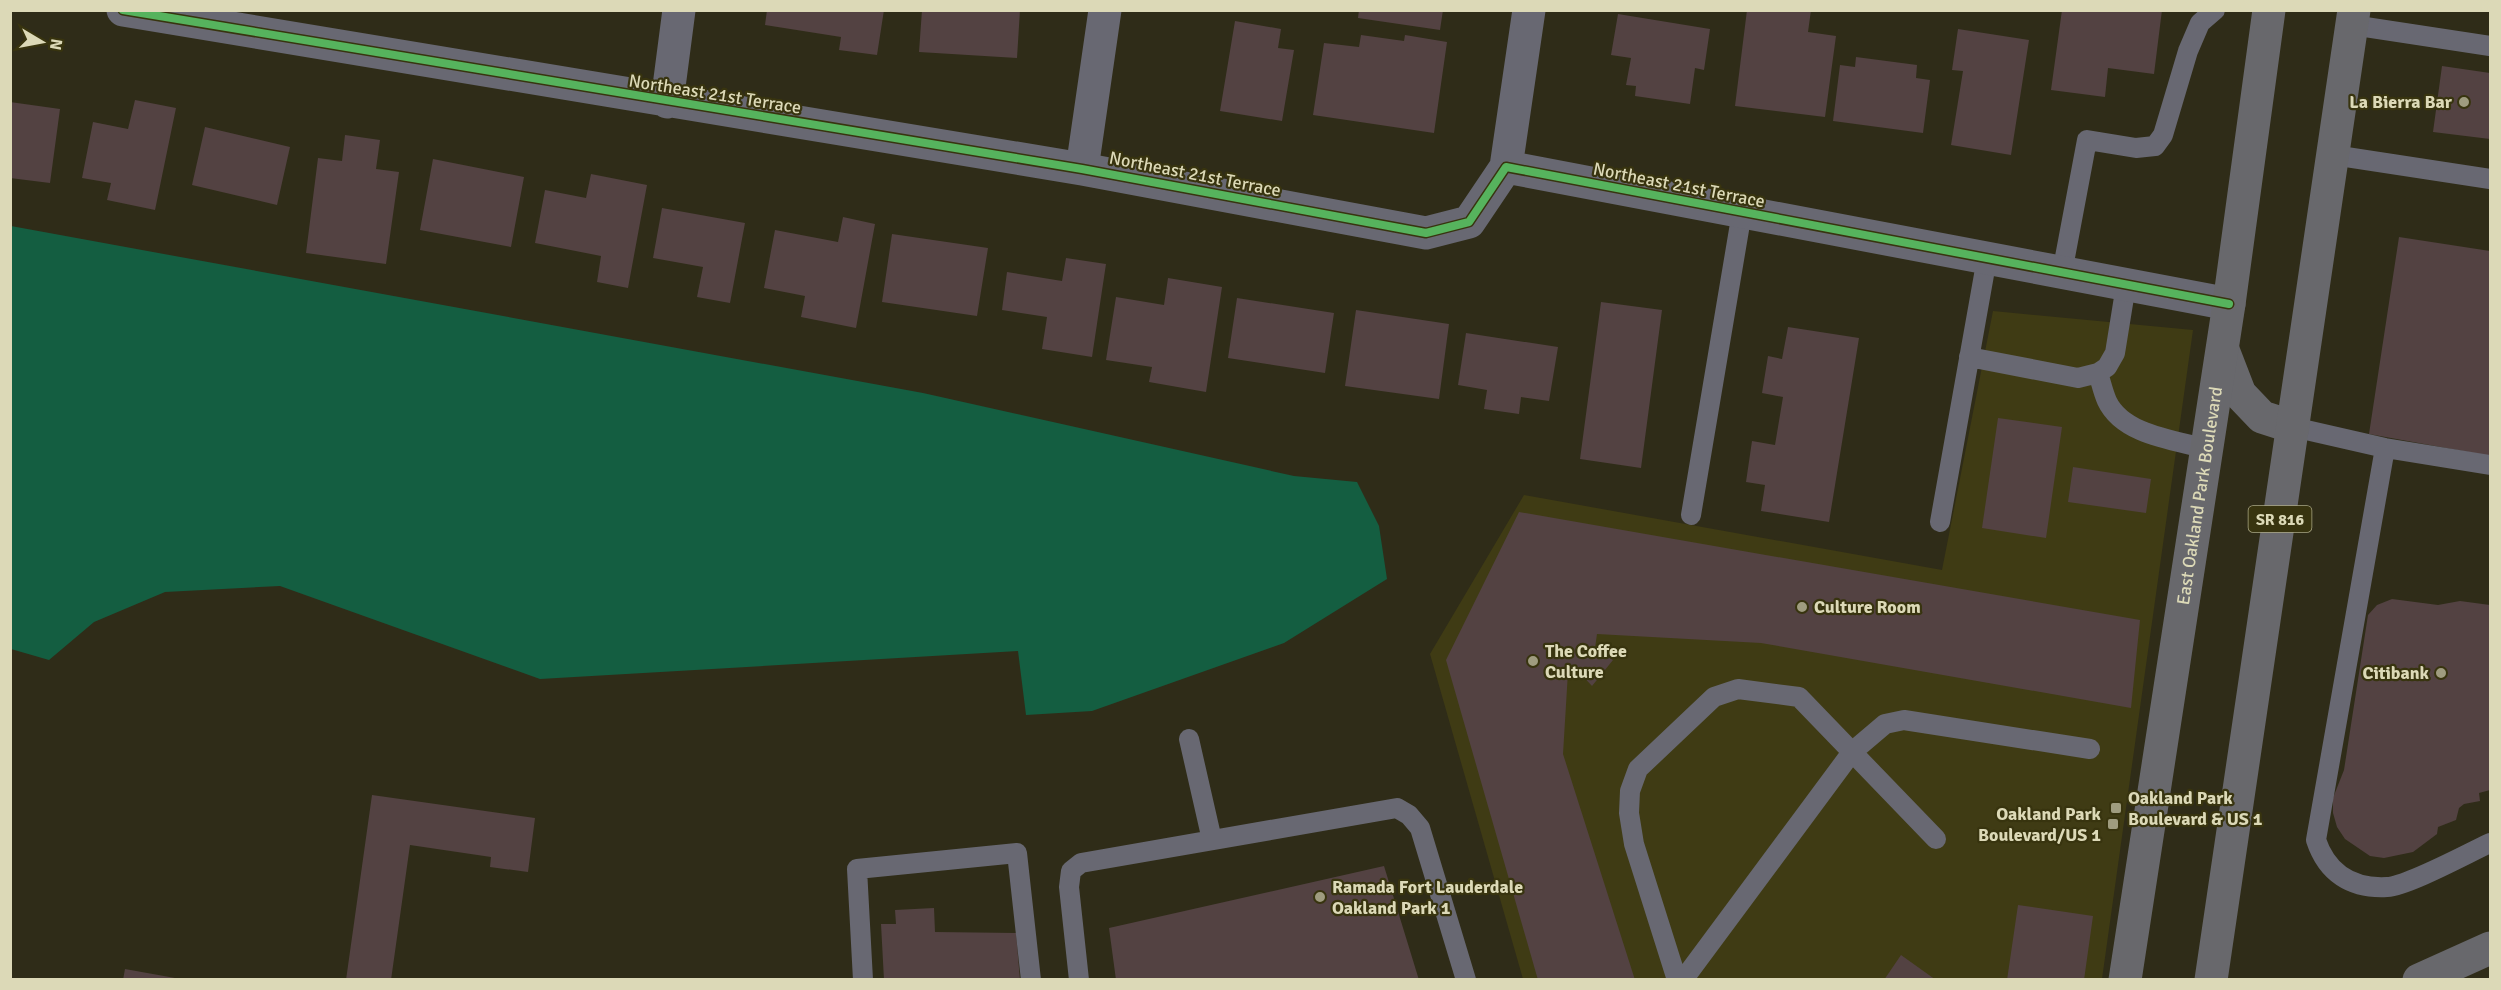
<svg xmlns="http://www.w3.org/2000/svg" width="2501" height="990" font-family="Signika,sans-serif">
	<rect width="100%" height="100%" fill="#2f2c18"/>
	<!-- built -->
	<path fill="#3f3b14" d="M1993,311L2193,330L2102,979H1523L1430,654L1524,495L1942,570Z"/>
	<!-- water -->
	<path fill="#145e41" d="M11,226L923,393L1294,476L1357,482L1379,526L1387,579L1284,643L1092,711L1026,715L1018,651L540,679L280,586L165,592L94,622L49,660L11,649Z"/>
	<!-- building -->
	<path fill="#534242" d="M767,10H884L877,55L839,50L841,37L765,25Z
		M922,10H1020L1017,58L919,52Z
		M1359,10H1443L1440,30L1358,18Z
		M1747,10H1811L1808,32L1836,36L1825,117L1735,106Z
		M2062,10H2162L2154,74L2108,68L2105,97L2051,90Z
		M1618,14L1710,29L1704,70L1695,68L1690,104L1635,96L1636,86L1626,85L1631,58L1611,55Z
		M1235,21L1281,29L1278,48L1294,50L1282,121L1220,111Z
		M1958,29L2029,40L2011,155L1951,145L1963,71L1952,70Z
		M1361,35L1404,41L1405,35L1447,42L1434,133L1313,115L1324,43L1359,47Z
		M1856,57L1917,65L1916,78L1930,80L1923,133L1833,121L1840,65L1855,67Z
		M2442,66L2490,73V139L2433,132Z
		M135,100L176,108L155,210L107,200L111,183L82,178L93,122L128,129Z
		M10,102L60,109L50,183L10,178Z
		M205,127L290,147L277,205L192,185Z
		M345,135L380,140L376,169L399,172L386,264L306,253L318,158L342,161Z
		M433,159L524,177L511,247L420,230Z
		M591,174L647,185L628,288L597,282L601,256L535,243L545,190L586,198Z
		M662,208L745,223L730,303L697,297L703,267L653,258Z
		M843,217L875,224L856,328L801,317L805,296L764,288L775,230L838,242Z
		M892,234L988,248L977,316L882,302Z
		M2399,237L2490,251V456L2369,434Z
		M1066,258L1106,264L1092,357L1042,349L1047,317L1002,310L1007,272L1062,281Z
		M1168,278L1222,287L1206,392L1149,382L1152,367L1106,360L1116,297L1164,305Z
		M1237,298L1334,313L1325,373L1228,358Z
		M1601,302L1662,310L1641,468L1580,459Z
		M1356,310L1449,324L1439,399L1345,386Z
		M1788,327L1859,338L1829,522L1761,511L1765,485L1746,482L1752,441L1775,445L1783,397L1762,393L1768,356L1782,359Z
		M1466,333L1558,347L1549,401L1521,397L1519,414L1484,409L1487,390L1458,385Z
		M1998,418L2062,427L2046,538L1982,528Z
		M2073,467L2151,479L2146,513L2068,502Z
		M1519,512L2140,620L2131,708L1761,643L1597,634L1595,648L1613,660L1592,686L1578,671L1568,672L1563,754L1635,980H1538L1446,660Z
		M2392,599L2438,605L2460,601L2490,605V790L2479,793L2480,801L2464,804L2459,808L2456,820L2438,827L2437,834L2413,852L2384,858L2370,856L2345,839L2337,827L2333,813V798L2344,770L2368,615L2377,605Z
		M372,795L535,818L528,872L490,867L491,857L410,845L391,980H346Z
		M1384,866L1419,980H1116L1109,928Z
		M2018,905L2093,916L2084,980H2007Z
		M934,908L935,932L1016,933L1020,980H884L881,924H896L895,910Z
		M1901,955L1936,980H1884Z
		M125,969L175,978L174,980H123Z"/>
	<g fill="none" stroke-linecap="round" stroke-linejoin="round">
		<!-- lane -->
		<path stroke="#686872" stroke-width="20" d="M2352,25L2490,46
			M2333,155L2490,179
			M2062,273L2087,140L2136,148L2155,146L2163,135L2188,51L2200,23L2215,10
			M1969,357L2078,378L2098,373L2107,367L2115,353L2126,285
			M2098,373C2101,382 2103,392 2107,401C2123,435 2174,440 2207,449
			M2293,427L2385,448L2490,465
			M2385,448L2316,840C2327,873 2351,889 2387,887C2408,886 2468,853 2490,843
			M1691,515L1742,212
			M1940,522L1987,258
			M1189,739L1212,840
			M863,980L857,869L1017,853L1031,980
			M1079,980L1069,887L1071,871L1081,863L1397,808L1409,815L1420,828L1466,980
			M1677,980L1634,844L1629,813L1630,791L1638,769L1714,697L1738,689L1799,697L1936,839
			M1683,980L1852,752L1885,724L1904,720L2090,749"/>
		<!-- street -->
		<path stroke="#686872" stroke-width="33" d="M123,10L1082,169L1426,233L1469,222L1506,167L2229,304
			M667,102L679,10
			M1506,167L1529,10
			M1082,169L1105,10"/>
		<!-- primary -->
		<g stroke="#68686c" stroke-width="33">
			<path d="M2223,350L2240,394L2262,417L2293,427"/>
			<path id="s1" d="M2125,980L2229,304L2269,10"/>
			<path d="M2211,980L2354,10"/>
			<path d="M2419,980L2490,948"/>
		</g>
		<!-- cycleway casing -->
		<g stroke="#38340f" stroke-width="11">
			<path id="cycleway" d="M123,10L1082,169L1426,233L1469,222L1506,167L2229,304"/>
		</g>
		<!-- cycleway -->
		<use href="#cycleway" stroke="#56b35d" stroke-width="8"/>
	</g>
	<!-- markers -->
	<g fill="#9f9c7f" stroke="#38340f" stroke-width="2">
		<circle cx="2464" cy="102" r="6"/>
		<circle cx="1802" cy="607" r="6"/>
		<circle cx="1533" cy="661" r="6"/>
		<circle cx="2441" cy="673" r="6"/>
		<rect x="2110" y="802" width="12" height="12" rx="3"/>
		<rect x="2107" y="818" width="12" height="12" rx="3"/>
		<circle cx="1320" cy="897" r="6"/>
	</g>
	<g text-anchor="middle" stroke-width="4.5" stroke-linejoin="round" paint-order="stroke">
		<!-- shield labels -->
		<rect fill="#38340f" stroke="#aba885" stroke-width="1.5" x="2248.5" y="506" width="63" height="26" rx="4.5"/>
		<g font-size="16" font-weight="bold" fill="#dcd9b7">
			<text x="2280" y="525">SR 816</text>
		</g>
		<!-- street labels -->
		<g font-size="18" fill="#dcd9b7" stroke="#38340f">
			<text transform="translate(715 94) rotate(9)" y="6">Northeast 21st Terrace</text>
			<text transform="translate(1195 174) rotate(11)" y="6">Northeast 21st Terrace</text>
			<text transform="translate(1679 185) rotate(11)" y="6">Northeast 21st Terrace</text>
			<text dy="6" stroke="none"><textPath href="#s1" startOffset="490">East Oakland Park Boulevard</textPath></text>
		</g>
		<!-- poi labels -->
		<g font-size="18" font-weight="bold" fill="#dcd9b7" stroke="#38340f" text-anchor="start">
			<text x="2452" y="108" text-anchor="end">La Bierra Bar</text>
			<text x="1814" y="613">Culture Room</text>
			<text x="1545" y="657">The Coffee<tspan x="1545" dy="21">Culture</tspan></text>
			<text x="2429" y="679" text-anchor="end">Citibank</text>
			<text x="2128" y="804">Oakland Park<tspan x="2128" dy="21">Boulevard &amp; US 1</tspan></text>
			<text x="2101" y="820" text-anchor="end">Oakland Park<tspan x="2101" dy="21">Boulevard/US 1</tspan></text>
			<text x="1332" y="893">Ramada Fort Lauderdale<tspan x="1332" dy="21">Oakland Park 1</tspan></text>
		</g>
	</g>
	<!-- border -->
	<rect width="2501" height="990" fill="none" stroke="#dcd9b7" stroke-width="24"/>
	<!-- north arrow -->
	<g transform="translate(42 42) rotate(100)" stroke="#38340f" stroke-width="4.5" paint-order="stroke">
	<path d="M0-4.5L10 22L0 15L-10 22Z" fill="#dcd9b7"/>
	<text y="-9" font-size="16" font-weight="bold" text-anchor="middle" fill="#dcd9b7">N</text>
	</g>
</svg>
